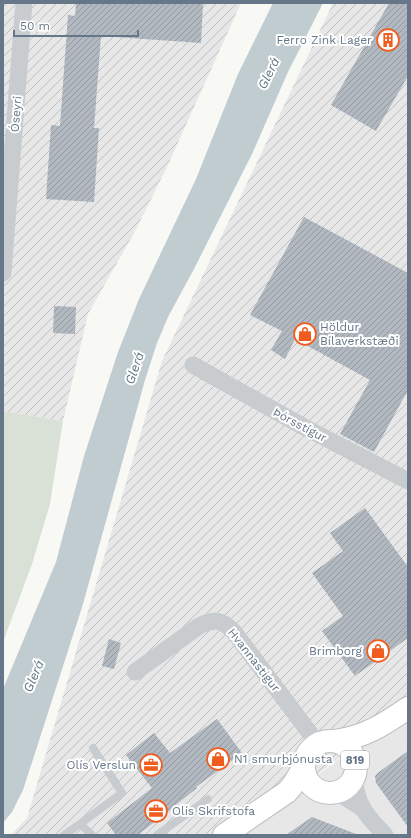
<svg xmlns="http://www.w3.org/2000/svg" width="411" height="838" font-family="'Work Sans',sans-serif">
	<defs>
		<pattern id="industrial-furrows" width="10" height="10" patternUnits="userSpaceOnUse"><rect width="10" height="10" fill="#e6e7e6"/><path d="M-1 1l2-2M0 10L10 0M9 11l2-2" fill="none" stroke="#bec0c0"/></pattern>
		<pattern id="building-hatch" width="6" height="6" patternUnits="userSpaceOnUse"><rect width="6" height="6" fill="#b1b8bf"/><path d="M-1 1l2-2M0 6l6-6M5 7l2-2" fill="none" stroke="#949aa1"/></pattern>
	</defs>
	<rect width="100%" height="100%" fill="#f8f8f5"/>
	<!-- built -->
	<path fill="#e6e7e6" d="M408,708V835H234L326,769Z"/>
	<!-- industrial -->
	<path fill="url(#industrial-furrows)" d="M3,3H241L167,167L134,233L88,314L63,421L3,411Z
		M333,3H408V708L234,835H11L27,818L162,361Z"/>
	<!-- grass -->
	<path fill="#d9e1d6" d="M3,411L63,421L50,504L32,564L3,642Z"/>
	<!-- water -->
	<path fill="#c1ccd1" d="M273,3H323L288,72L252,154L194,269L168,317L157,343L145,380L83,604L36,750L23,790L12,812L3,823V689L56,562L84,456L118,352L139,299L196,179L238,74Z"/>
	<!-- building -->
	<path fill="url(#building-hatch)" d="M76,3H186L203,4L201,43L101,36L94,128H99L94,202L46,199L51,125L60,126L68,15L75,16Z
		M389,3H408V76L376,131L331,105Z
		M304,217L408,273V390L374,452L340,434L370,380L295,339L285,359L271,350L282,331L250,315Z
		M54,306L76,307L75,334L53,333Z
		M365,508L408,567V638L355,676L322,631L343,616L312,573L343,551L330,533Z
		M109,639L121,643L114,669L102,666Z
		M217,719L242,753L196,787L197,788L138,835H116L107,823L152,788L126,755L154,733L170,753Z
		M408,751V827L376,783L375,776L379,772Z
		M312,817L356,834V835H286Z"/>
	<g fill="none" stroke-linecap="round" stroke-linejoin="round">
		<!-- primary casing -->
		<g stroke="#bbbfc3" stroke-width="24">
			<path id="primary" d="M304 767a26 26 0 1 1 52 0a26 26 0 1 1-52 0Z
				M335,741C365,737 383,725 408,708
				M224,835L287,792C295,784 299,776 304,765"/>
		</g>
		<!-- service -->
		<path stroke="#c8cccf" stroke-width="8" d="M80,824L122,793L93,748
			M64,835L80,824L92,835
			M157,835L208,799"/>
		<!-- minor -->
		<path stroke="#c8cccf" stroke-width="17" d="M3,273L24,3
			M193,365L304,427L408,481
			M135,672L199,626C214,618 223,620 234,632L318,744
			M354,777C357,806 366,815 385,835
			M334,793L345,797L362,808"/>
		<!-- primary -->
		<use href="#primary" stroke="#fff" stroke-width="22"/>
	</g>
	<!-- icons -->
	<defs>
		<g id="building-ring" transform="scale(1.15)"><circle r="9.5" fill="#fff" stroke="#f05b1e" stroke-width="1.5"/><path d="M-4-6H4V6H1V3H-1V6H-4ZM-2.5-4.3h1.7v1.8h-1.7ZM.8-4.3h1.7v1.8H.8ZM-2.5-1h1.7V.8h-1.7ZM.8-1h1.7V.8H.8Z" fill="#f05b1e"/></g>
		<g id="shop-ring" transform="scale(1.15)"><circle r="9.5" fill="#fff" stroke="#f05b1e" stroke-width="1.5"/><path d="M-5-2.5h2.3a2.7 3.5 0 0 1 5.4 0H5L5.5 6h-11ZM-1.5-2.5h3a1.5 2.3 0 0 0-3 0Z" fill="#f05b1e"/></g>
		<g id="office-ring" transform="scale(1.15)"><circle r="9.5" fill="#fff" stroke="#f05b1e" stroke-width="1.5"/><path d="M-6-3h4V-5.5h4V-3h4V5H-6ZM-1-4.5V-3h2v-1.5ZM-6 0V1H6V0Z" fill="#f05b1e"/></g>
	</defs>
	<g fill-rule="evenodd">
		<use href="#building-ring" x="388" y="40"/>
		<use href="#shop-ring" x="305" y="334"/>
		<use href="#shop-ring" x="378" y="651"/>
		<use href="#shop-ring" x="218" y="759"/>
		<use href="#office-ring" x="151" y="765"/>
		<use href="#office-ring" x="156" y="811"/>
	</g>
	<g text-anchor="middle" stroke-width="4" stroke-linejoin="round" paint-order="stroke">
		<!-- shield labels -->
		<rect fill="#fff" stroke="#93a0ac" stroke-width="1" x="341" y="751" width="28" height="18" rx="3"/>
		<g font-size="11" font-weight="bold" fill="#657789">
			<text x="355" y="764">819</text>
		</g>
		<!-- poi labels -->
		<g font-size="12" fill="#657789" stroke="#fff" text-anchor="end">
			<text x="372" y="44">Ferro Zink Lager</text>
			<text x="320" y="331" text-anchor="start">Höldur<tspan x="320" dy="14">Bílaverkstæði</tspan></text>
			<text x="362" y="655">Brimborg</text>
			<text x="234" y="763" text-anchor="start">N1 smurþjónusta</text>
			<text x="136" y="769">Olís Verslun</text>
			<text x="172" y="815" text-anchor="start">Olís Skrifstofa</text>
		</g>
		<!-- street labels -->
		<g font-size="12" fill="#657789" stroke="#fff">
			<text transform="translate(16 114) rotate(-85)" y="4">Óseyri</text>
			<text transform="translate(300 425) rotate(28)" y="4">Þórsstígur</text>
			<text transform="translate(254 660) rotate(52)" y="4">Hvannastígur</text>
		</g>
		<!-- water labels -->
		<g font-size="13" font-style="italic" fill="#617884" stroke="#fff">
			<text transform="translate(268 73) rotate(-64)" y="5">Glerá</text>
			<text transform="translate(134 368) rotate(-71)" y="5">Glerá</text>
			<text transform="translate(33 676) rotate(-67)" y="5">Glerá</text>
		</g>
	</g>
	<!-- border -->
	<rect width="411" height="838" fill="none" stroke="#657789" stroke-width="8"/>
	<!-- scale -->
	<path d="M14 30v6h124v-6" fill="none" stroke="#657789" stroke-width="2"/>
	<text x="20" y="30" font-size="12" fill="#657789" stroke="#ffffff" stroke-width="3" paint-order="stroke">50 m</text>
</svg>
